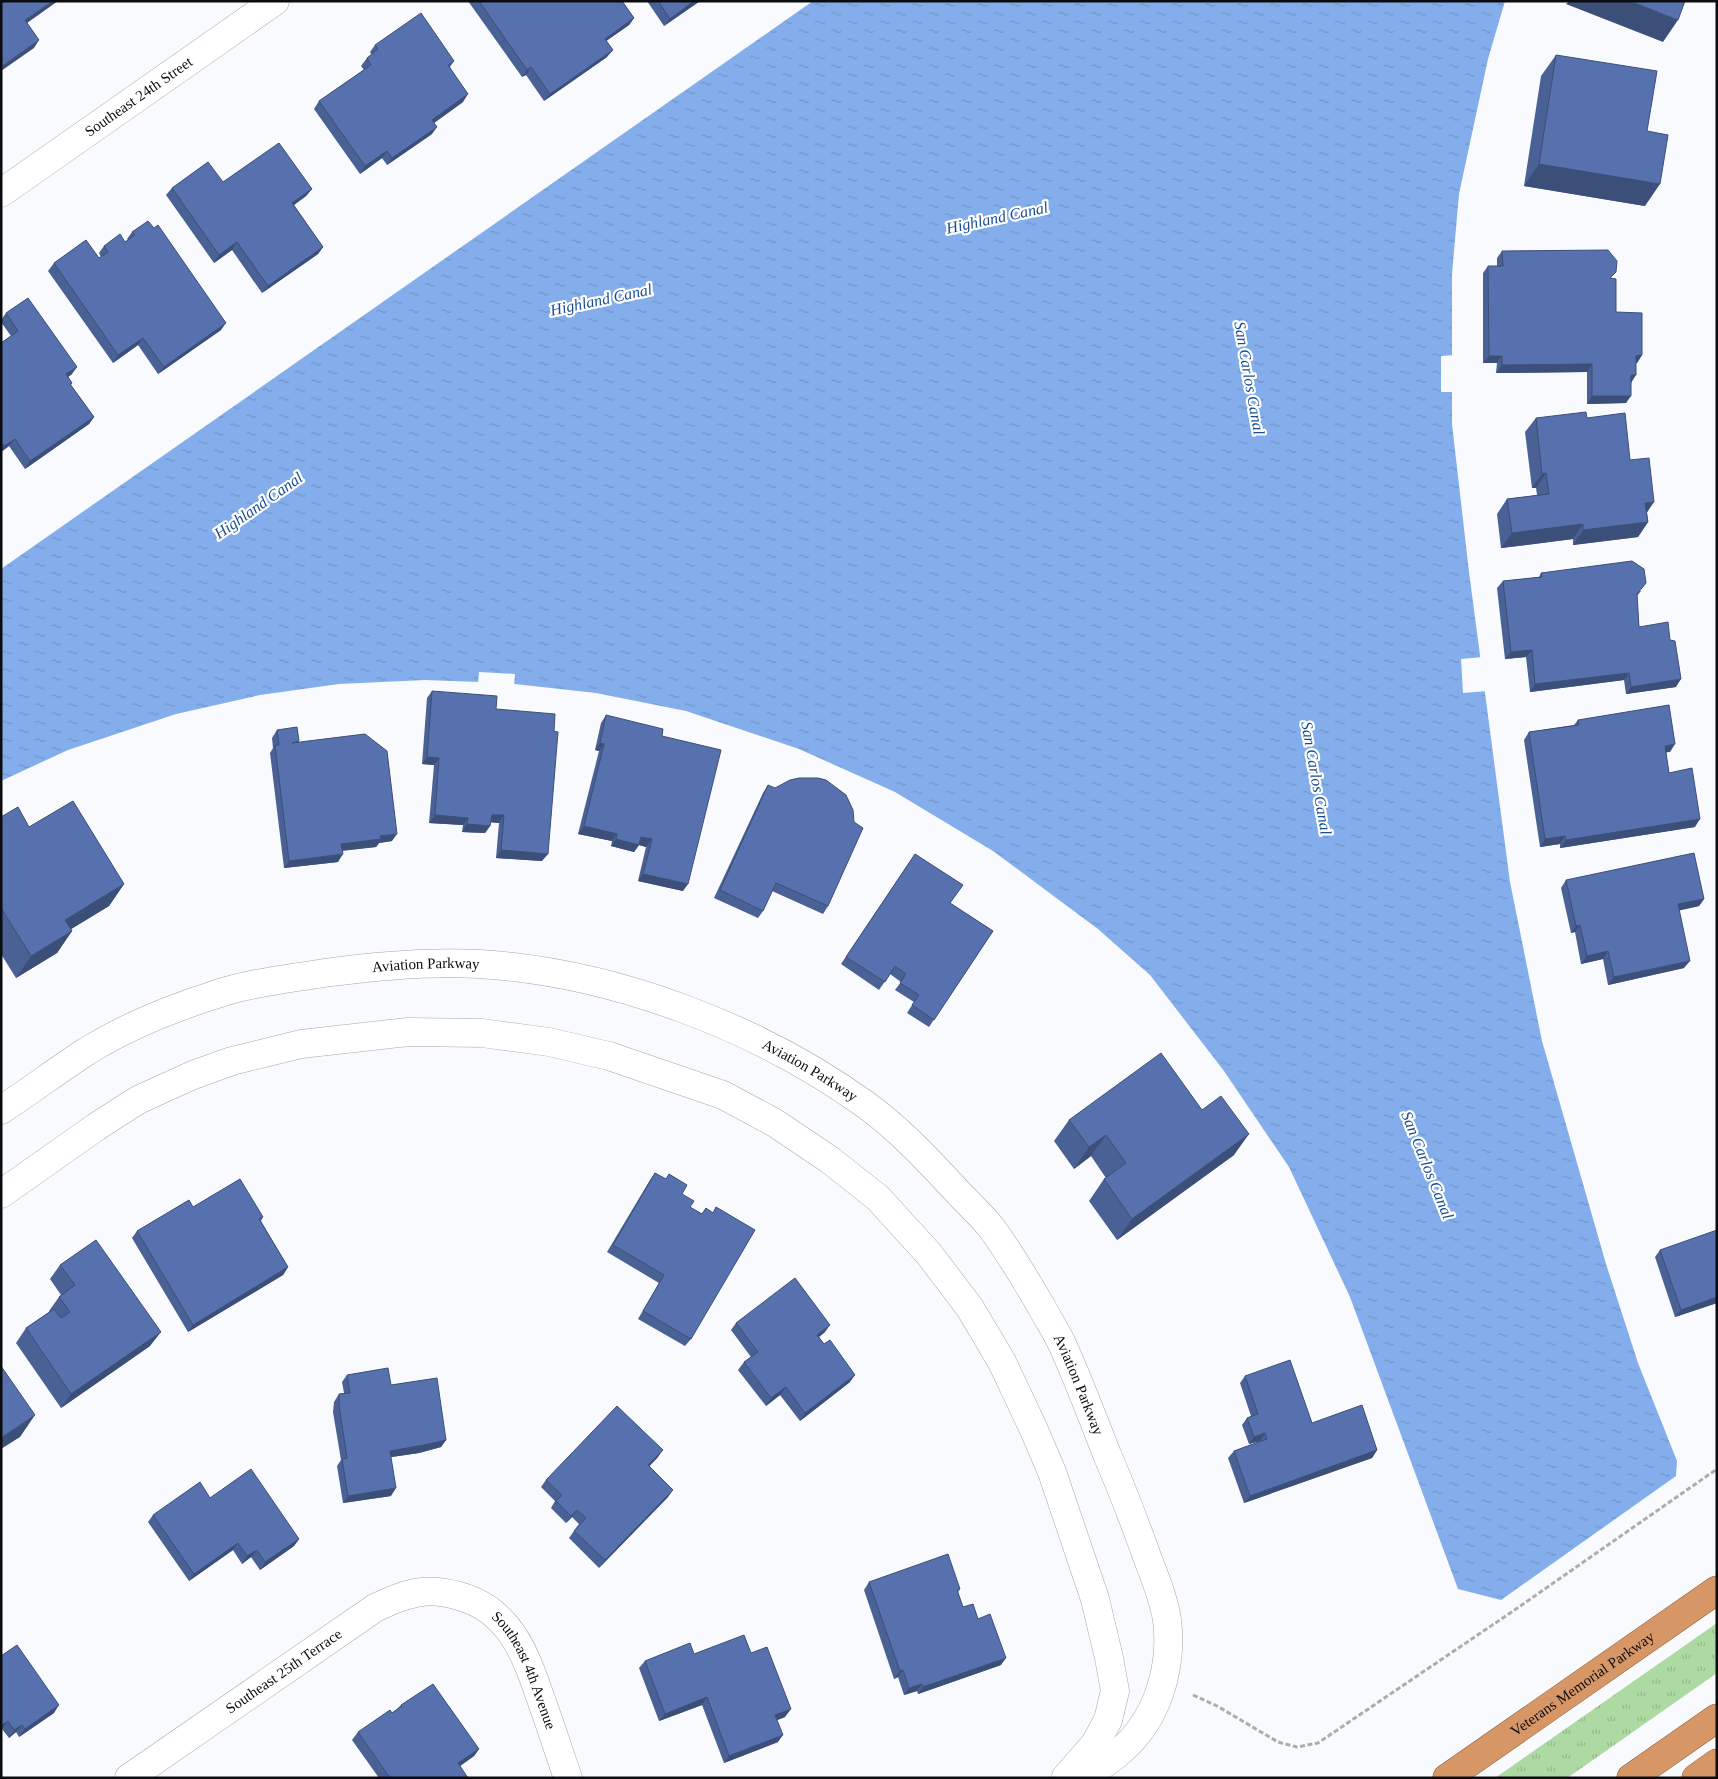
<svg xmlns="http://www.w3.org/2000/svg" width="1718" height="1779" font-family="Georgia,serif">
	<defs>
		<pattern id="grass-tufts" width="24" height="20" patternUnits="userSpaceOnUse" patternTransform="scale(1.25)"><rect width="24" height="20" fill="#add9a2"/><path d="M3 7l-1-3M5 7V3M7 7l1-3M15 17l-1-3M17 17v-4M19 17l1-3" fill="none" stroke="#94b98a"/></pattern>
		<pattern id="water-ripples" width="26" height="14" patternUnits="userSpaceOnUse" patternTransform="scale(1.25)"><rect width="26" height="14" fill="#84aeeb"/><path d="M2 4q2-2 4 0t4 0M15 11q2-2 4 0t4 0" fill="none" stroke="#7194c8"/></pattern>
	</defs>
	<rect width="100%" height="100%" fill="#f8fafd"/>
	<!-- grass -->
	<path fill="url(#grass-tufts)" d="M1717,1623V1673L1583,1767L1567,1778H1495Z"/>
	<!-- water -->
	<path fill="url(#water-ripples)" d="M813,1H1505L1488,59L1459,194L1452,274V424L1469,572L1510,882L1542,1041L1606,1264L1638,1363L1677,1461L1676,1476L1501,1600L1458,1589L1350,1297L1289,1167L1224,1071L1150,975L1098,929L993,851L895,792L799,749L686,711L596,693L506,683L425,680L339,684L260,695L176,714L68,750L1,781V569Z"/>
	<!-- pier -->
	<path fill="#f8fafd" d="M1455,355V392H1441V356Z
		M1483,657L1487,691L1463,693L1461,659Z
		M479,672L515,674L514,686L478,684Z"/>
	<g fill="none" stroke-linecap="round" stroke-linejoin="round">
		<!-- minor casing -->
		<g stroke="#a4a8b0" stroke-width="29">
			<g id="minor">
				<path id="s1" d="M1,193L275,1"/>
				<path id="s2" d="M1,1110C30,1091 58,1070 87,1051C126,1027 170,1009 214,995C249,983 287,979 324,973C376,966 427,961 479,964C613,972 758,1027 866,1105C898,1128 927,1159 954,1188C966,1201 979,1213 990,1226C1009,1251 1025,1279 1041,1306C1048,1319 1056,1331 1062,1344C1079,1381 1093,1419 1108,1457C1123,1491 1136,1526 1149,1562C1156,1580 1164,1600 1167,1620C1172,1659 1162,1703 1137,1734C1123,1752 1102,1765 1084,1778"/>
				<path d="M1,1194L96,1127L138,1100L193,1075L232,1061L301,1044L408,1032L482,1033L549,1042L609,1056L723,1095L775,1123L830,1160L878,1198L929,1254L970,1308L1002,1362L1034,1430L1052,1472L1095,1599L1109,1658L1115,1691L1108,1720L1095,1744L1066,1777"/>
				<path id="s3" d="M129,1778L375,1608C390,1601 405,1594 422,1592C434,1590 448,1593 459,1596C511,1610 526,1656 542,1702C551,1727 559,1752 568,1778"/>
			</g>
		</g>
		<!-- highway casing -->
		<g stroke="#906647" stroke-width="29">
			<g id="highway">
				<path id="s4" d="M1447,1778L1717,1590"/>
				<path d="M1631,1778L1717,1718"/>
				<path d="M1696,1778L1717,1763"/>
			</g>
		</g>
		<!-- path -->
		<path stroke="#abadb0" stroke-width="3" stroke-dasharray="5 2.5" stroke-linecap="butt" d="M1193,1695L1217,1706L1278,1742L1297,1747L1318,1743L1516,1609L1717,1469"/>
		<!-- minor -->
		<use href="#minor" stroke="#fff" stroke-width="28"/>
		<!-- highway -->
		<use href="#highway" stroke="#d79665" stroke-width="28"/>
	</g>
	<!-- wall -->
	<path fill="#4a6195" d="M468,1H622L634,18L629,25L606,41L607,57L544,101L526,75L522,77Z
		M647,1H700L664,26Z
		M375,45L454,61L450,67L463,102L434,123L432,134L387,165L382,158L360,174L314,109L319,101L364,70L361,66L367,58L372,55L370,52Z
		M1556,55L1647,131L1645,206L1524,186L1541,76Z
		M223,182L312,189L306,196L294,205L323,247L318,254L262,293L232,250L214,263L166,195L172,188Z
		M132,232L221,330L158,374L138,345L113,363L48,271L54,263L99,258L101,257L99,253L104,246L125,242L128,240L127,239Z
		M1502,251L1612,278L1616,312L1642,355L1637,363H1636L1626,403L1587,404V372L1496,373L1497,363H1483V273L1488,266H1497V258Z
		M6,313L72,374L68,377L72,383L71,385L94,417L89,424L25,469L9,446L1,452V343L11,336L1,322V320Z
		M1536,418H1587L1630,460L1647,513L1648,522L1638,537L1573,545V539L1501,548L1497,514L1507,499L1537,495L1536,488H1532L1525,432Z
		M1541,573L1641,591L1637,596L1639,627L1670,640L1676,687L1626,694L1624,680L1530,692L1526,657L1505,659L1497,588L1503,581L1539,577Z
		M432,691L496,709L542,861L496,858L499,823L491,822L490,826L485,833L462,832L463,825L429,823L434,765L422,764L427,698Z
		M606,715L662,736L683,891L638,881L646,847L639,845L634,852L611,846L612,841L578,834L599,751L595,750L601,723Z
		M1578,720L1670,752H1666L1669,773L1695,827L1560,848V844L1540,847L1524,740L1529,732L1574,725Z
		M277,730L299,741L298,742L392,841L379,843L376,847L342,851L338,862L284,868L270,753L273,748L272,738Z
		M768,785L828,906L823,914L772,891L763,911L758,918L714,898L763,793Z
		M1,817L29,827L124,884L109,906L71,929L72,931L57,953L16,978L1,954Z
		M915,854L950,903L993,931L929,1027L907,1013L914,1002L895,990L901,982L890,974L879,990L841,964Z
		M1566,880L1704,899L1699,906L1679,910L1684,968L1608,985L1603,959L1581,964L1575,932L1571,933L1561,888Z
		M1069,1120L1234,1155L1117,1240L1089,1201L1104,1179L1106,1178L1091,1156L1074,1169L1054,1141Z
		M655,1173L682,1194L690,1207L702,1214L706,1208L713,1213L716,1207L691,1339L685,1346L638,1319L659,1283L607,1252L650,1180Z
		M193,1207L263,1217L261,1221L288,1267L283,1275L188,1332L132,1238L137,1231Z
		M1660,1250L1717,1303L1675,1317L1655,1257Z
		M60,1265L150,1346L61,1408L16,1343L26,1328L49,1312V1311L59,1297L61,1295L50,1279Z
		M736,1323L825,1332L819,1337L850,1382L800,1421L780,1395L766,1406L738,1370L744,1362L751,1357L731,1330Z
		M347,1375L391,1385L446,1440L441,1447L419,1453L391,1457V1496L343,1503L337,1466L341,1460L333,1412L334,1402L339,1394L344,1393L342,1382Z
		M1245,1376L1312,1423L1377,1450L1372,1458L1244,1503L1228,1458L1234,1451L1260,1441L1249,1444L1242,1425L1247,1418L1251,1416L1240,1383Z
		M658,1457L649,1466L668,1497L599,1568L569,1538L579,1524L572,1517L566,1523L551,1508L555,1501L541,1487L546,1480Z
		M210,1498L299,1539L294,1546L260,1570L251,1557L242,1564L233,1550L189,1581L148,1522L153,1515Z
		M869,1582L960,1589L958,1592L963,1607L978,1619L1001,1665L918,1694L917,1691L904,1695L898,1677L894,1679L864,1590Z
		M751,1653L785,1717L777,1720L778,1742L724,1763L702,1705L659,1721L639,1668L645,1661L694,1654Z
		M1,1656L54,1713L19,1737L16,1732L9,1738L2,1729H1Z
		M401,1705L479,1749L474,1756L460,1766L468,1778H379L352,1740L358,1732L392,1713L397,1709Z"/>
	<!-- shaded-wall -->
	<path fill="#3c4f79" d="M53,1H58L20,28L25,20Z
		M694,1H700L664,26L670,19Z
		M1569,1H1630L1678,20L1663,42L1566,4Z
		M634,18L629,25L599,46L605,39Z
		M39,40L34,48L1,71V67Z
		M613,50L607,57L544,101L550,94Z
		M531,67L526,75L522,77L527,70Z
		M468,94L463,102L427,128L432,120Z
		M437,127L432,134L387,165L392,158Z
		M387,151L382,158L360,174L365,166Z
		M1539,164L1660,184L1645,206L1524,186Z
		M312,189L306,196L287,210L292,203Z
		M237,242L232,250L214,263L219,255Z
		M323,247L318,254L262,293L268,286Z
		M226,323L221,330L158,374L164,367Z
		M143,338L138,345L113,363L118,355Z
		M1642,355L1637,363H1631L1636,356Z
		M1489,356H1502L1497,363H1483Z
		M1592,364L1587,372L1496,373L1502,365Z
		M77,367L72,374L61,382L66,374Z
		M1631,375H1636L1631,383Z
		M1592,396H1631L1626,403L1587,404Z
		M94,417L89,424L25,469L30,461Z
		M15,439L9,446L1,452V450L4,446Z
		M1546,473L1536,488H1532L1542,474Z
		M1654,502L1644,517L1645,503Z
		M1648,522L1638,537L1573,545L1583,530Z
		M1583,524L1573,539L1501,548L1512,533Z
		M1532,650L1526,657L1505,659L1511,652Z
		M1629,673L1624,680L1530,692L1535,684Z
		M1681,679L1676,687L1626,694L1631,687Z
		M600,743L604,744L599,751L595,750Z
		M1675,744L1670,752L1660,753L1665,746Z
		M427,757L439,758L434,765L422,764Z
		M435,815L468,818L463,825L429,823Z
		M492,815H504L499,823L486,822Z
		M1700,819L1695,827L1560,848L1566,840Z
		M467,824L490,826L485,833L462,832Z
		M584,826L617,834L612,841L578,834Z
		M397,834L392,841L379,843L376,847L336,851L341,844L380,836Z
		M1565,836L1560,844L1540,847L1545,839Z
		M641,837L652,839L646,847L639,845L634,852L611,846L616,839Z
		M501,850L548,854L542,861L496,858Z
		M343,854L338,862L284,868L289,861Z
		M643,874L688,884L683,891L638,881Z
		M124,884L109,906L50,942L65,920Z
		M1704,899L1699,906L1673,912L1678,904Z
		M1580,925L1575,932L1571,933L1576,926Z
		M72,931L57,953L16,978L31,956Z
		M1608,951L1603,959L1581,964L1587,956Z
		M1690,961L1684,968L1608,985L1614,977Z
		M1249,1134L1234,1155L1117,1240L1132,1219Z
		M1106,1135L1091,1156L1074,1169L1089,1147Z
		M288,1267L283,1275L188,1332L193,1325Z
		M1717,1297V1303L1675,1317L1681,1310Z
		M830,1325L825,1332L812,1342L817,1335Z
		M161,1332L150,1346L61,1408L71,1394Z
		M855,1375L850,1382L800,1421L805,1413Z
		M786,1387L780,1395L766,1406L771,1398Z
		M35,1415L20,1437L1,1449V1438Z
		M1265,1433L1260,1441L1249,1444L1254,1437Z
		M446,1440L441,1447L419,1453L385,1458L390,1451Z
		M663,1450L658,1457L643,1473L648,1465Z
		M1377,1450L1372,1458L1244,1503L1250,1496Z
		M396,1488L391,1496L343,1503L348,1496Z
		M673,1490L668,1497L599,1568L605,1560Z
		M577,1510L572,1517L566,1523L571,1516Z
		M299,1539L294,1546L260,1570L265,1562Z
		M238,1543L233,1550L189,1581L194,1574Z
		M257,1550L251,1557L242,1564L247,1556Z
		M1006,1658L1001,1665L918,1694L923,1687Z
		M903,1670L898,1677L894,1679L900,1671Z
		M922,1684L917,1691L904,1695L909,1688Z
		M707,1697L702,1705L659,1721L665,1714Z
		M59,1705L54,1713L19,1737L25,1729Z
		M791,1709L785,1717L770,1723L775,1715Z
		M8,1721L2,1729H1V1726Z
		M22,1725L16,1732L9,1738L14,1730Z
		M783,1735L778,1742L724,1763L729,1756Z
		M479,1749L474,1756L453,1771L458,1763Z"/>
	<!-- building -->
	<path fill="#5671ad" stroke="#3c4f79" d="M1,1H53L25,20L39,40L1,67Z
		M479,1H622L634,18L605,39L613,50L550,94L531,67L527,70Z
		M658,1H694L670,19Z
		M1630,1H1685L1678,20Z
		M421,13L454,61L448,65L468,94L432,120L437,127L392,158L387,151L365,166L319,101L371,65L367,58L378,49L375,45Z
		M1556,55L1657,71L1647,131L1668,135L1660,184L1539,164Z
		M279,143L312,189L292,203L323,247L268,286L237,242L219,255L172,188L208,162L223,182Z
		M148,221L154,228L158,225L226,323L164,367L143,338L118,355L54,263L86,240L99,258L108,252L104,246L120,234L125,242L135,235L132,232Z
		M1608,250L1617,261L1616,272L1610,278L1616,279V312L1642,313V355L1636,356V375H1631V396H1592V364L1502,365V356H1489L1488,266H1503L1502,251Z
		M28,298L77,367L66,374L72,383L70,384L94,417L30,461L15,439L4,446L1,442V343L18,331L6,313Z
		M1586,412L1587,418L1625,413L1630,460L1649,458L1654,502L1645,503L1648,522L1583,530V524L1512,533L1507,499L1549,494L1546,473L1542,474L1536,418Z
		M1632,561L1644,569L1646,583L1637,594L1639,627L1668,622L1670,640L1675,641L1681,679L1631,687L1629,673L1535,684L1532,650L1511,652L1503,581L1542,577L1541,573Z
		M432,691L497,696L496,709L555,714L554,731L558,732L548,854L501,850L504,815H492L490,826L467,824L468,818L435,815L439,758L427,757Z
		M1669,705L1675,744L1665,746L1669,773L1692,768L1700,819L1566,840L1565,836L1545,839L1529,732L1579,725L1578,720Z
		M606,715L663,729L662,736L721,750L688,884L643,874L652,839L641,837L639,845L616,839L617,834L584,826L604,744L600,743Z
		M297,727L299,741L292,743L365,734L387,751L397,834L380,836L381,839L341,844L343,854L289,861L275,745H279L277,730Z
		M799,778H818L826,780L846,795L853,810L854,822L863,828L828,906L776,883L763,911L720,890L768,785L775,788L790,780Z
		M73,801L124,884L65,920L72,931L31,956L1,908V817L18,807L29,827Z
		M1694,853L1704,899L1678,904L1690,961L1614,977L1608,951L1587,956L1580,925L1576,926L1566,880Z
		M915,854L963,885L950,903L993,931L934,1020L912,1005L919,995L900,983L906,974L895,966L885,982L846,957Z
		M1161,1053L1202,1110L1221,1096L1249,1134L1132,1219L1104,1179L1126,1163L1106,1135L1089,1147L1069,1120Z
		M655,1173L666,1179L669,1174L687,1185L682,1194L694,1201L690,1207L702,1214L706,1208L713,1213L716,1207L755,1230L691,1339L643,1311L664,1275L613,1245Z
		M240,1179L263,1217L259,1219L288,1267L193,1325L137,1231L189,1200L193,1207Z
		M1717,1230V1297L1681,1310L1660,1250Z
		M96,1240L161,1332L71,1394L26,1328L54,1309L61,1318L70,1312L59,1297L75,1285L60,1265Z
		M795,1278L830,1325L817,1335L824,1344L830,1340L855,1375L805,1413L786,1387L771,1398L744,1362L758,1352L736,1323Z
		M1290,1360L1312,1423L1362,1405L1377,1450L1250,1496L1234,1451L1267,1439L1265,1433L1254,1437L1247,1418L1258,1414L1245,1376Z
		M1,1366L35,1415L1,1438Z
		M388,1368L391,1385L437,1378L446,1440L424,1445L390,1451L396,1488L348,1496L342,1459L347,1458L339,1405V1394L350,1393L347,1375Z
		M617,1406L663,1450L648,1465L673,1490L605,1560L574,1531L586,1518L577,1510L571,1516L556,1501L562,1495L546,1480Z
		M251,1469L299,1539L265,1562L257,1550L247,1556L238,1543L194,1574L153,1515L200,1482L210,1498Z
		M948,1554L960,1589L957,1590L963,1607L973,1604L978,1619L990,1614L1006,1658L923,1687L922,1684L909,1688L903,1670L900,1671L869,1582Z
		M744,1635L751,1653L767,1647L791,1709L775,1715L783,1735L729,1756L707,1697L665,1714L645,1661L690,1643L694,1654Z
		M17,1645L59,1705L25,1729L22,1725L14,1730L8,1721L1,1726V1656Z
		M433,1684L479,1749L458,1763L468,1778H390L358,1732L390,1710L392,1713L402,1706L401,1705Z"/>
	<g text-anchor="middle" stroke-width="4.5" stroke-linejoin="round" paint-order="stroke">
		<!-- street labels -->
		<g font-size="15" fill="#0b0c0f" stroke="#fff">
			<text dy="5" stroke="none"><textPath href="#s1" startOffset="168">Southeast 24th Street</textPath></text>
			<text dy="5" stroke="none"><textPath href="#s2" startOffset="458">Aviation Parkway</textPath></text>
			<text dy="5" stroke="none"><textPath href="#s2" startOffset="862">Aviation Parkway</textPath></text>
			<text dy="5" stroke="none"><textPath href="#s2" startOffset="1284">Aviation Parkway</textPath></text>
			<text dy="5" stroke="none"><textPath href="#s3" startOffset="188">Southeast 25th Terrace</textPath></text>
			<text dy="5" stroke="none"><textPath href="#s3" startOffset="491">Southeast 4th Avenue</textPath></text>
			<text dy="5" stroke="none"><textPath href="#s4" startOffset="165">Veterans Memorial Parkway</textPath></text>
		</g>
		<!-- water labels -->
		<g font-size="16" font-style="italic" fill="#174c93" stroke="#fff">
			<text transform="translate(997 217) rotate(-12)" y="6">Highland Canal</text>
			<text transform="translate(601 299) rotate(-12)" y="6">Highland Canal</text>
			<text transform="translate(1250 378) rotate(80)" y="6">San Carlos Canal</text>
			<text transform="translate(258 505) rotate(-35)" y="6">Highland Canal</text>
			<text transform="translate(1317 778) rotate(80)" y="6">San Carlos Canal</text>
			<text transform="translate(1428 1165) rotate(68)" y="6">San Carlos Canal</text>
		</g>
	</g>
	<!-- border -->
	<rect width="1718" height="1779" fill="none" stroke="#0b0c0f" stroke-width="5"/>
</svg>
